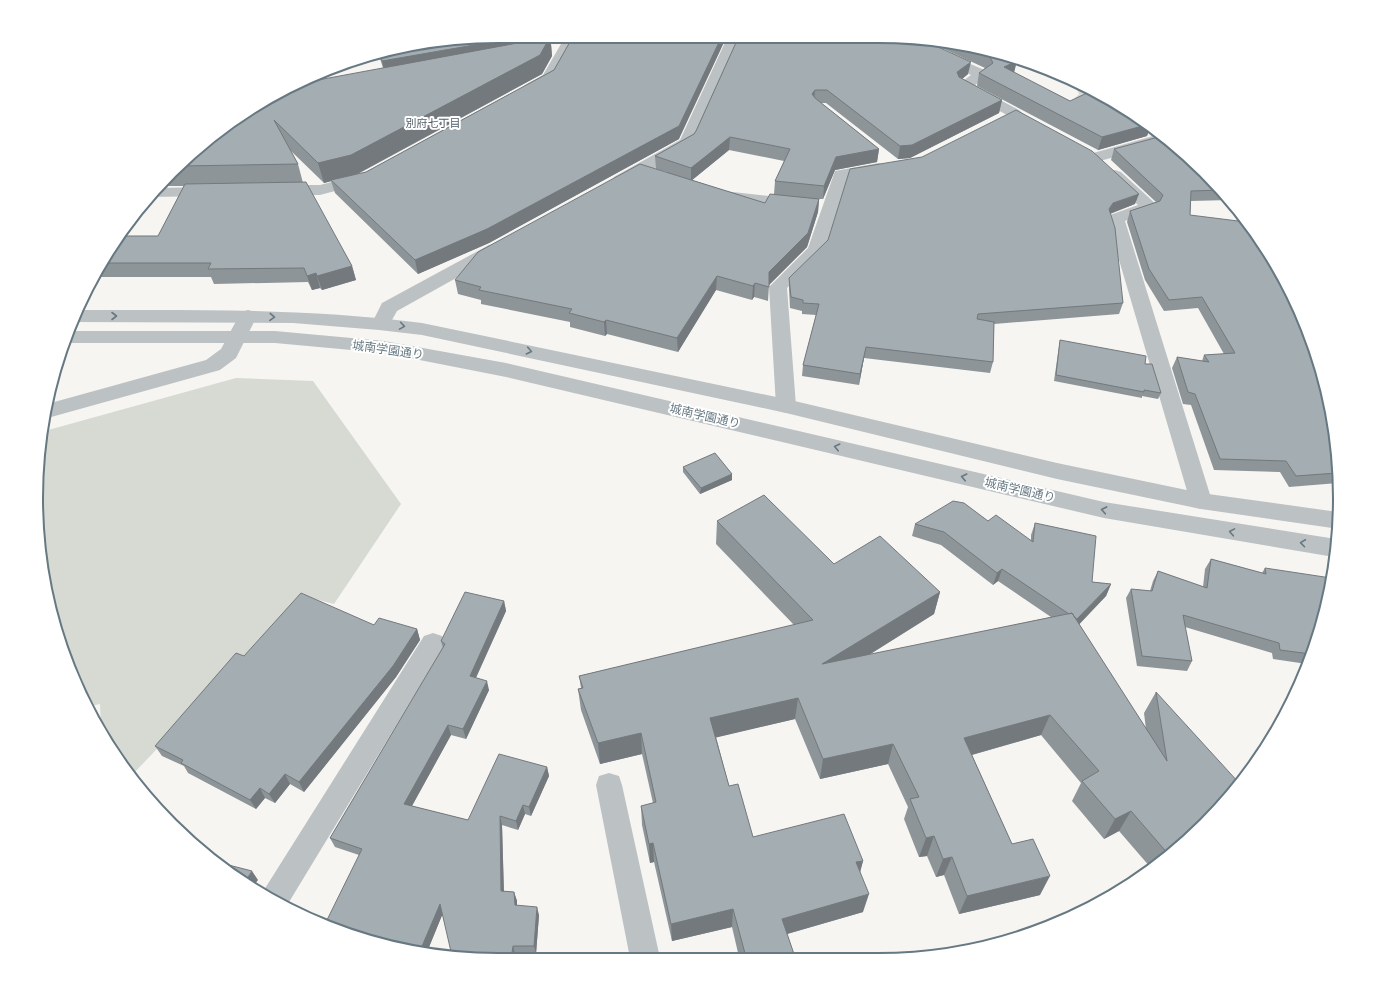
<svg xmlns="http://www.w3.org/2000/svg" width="1376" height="996" font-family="'Public Sans','Noto Sans JP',sans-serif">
	<rect width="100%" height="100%" fill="#f6f5f2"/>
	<!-- green -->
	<path fill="#d6dad2" d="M1073,80L1109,98L1128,111L1106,120L1072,101L1079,94Z
		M236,378L313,381L401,504L334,604L303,596L132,775L101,728L100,704L87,707L84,702L60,646L40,559L41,432Z"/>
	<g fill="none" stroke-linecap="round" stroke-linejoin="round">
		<!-- minor -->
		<path fill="#bcc1c4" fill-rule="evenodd" d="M602,36H636L634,39L629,40L585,47L580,46L578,43L580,40Z
			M728,36H742L693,146L626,185L620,186L614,185L612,181L614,177L680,140Z
			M566,43L571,44L573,47L554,81L535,91H525L523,88L525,85L543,75L561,44Z
			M942,52L987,71L989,74L974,86L1019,110L1022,113L1019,116H1009L958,89L956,86L971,75L937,59L935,56L937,53Z
			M1160,134L1170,142L1096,162L1090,160L1088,157L1090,154Z
			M879,163L885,165L887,168L885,171L848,178L825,250L787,288L796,406L793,411L786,413L779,411L776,406L769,287L808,248L835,171Z
			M1115,170L1121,172L1158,206L1156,210L1125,221L1212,501L1209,507L1201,509L1193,507L1190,501L1107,219L1110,215L1138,205L1107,175L1109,172Z
			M363,174L369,176L371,179L369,182L320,195H280L274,194L272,190L274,186L280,185H320Z
			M210,187L216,188L218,192L216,196L148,197L157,188Z
			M724,191L797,199L803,200L805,204L803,208L797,209L718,200L716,196L718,192Z
			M495,244L501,245L504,249L501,253L397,311L388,327L381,329L374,327L372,323L382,303L489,245Z
			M248,310L255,312L257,316L236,358L220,370L44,419L47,404L206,360L221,349L241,312Z
			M433,633L442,636L445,643L442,650L286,907L263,893L264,890L424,636Z
			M609,773L619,776L622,785L660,958H630L596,785L599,776Z"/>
		<!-- tertiary -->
		<path fill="#bcc1c4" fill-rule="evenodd" d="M77,310C193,310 307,308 422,323L786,399L1057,463L1201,493L1338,512L1339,529L1201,509L1057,479L786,413L422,335L379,330L293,323L73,322Z
			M70,331H275L384,341L506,363L1104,502L1336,539L1334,557L1104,518L506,377L384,353L275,343H65Z"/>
	</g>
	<!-- wall -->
	<path fill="#8d9599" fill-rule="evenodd" d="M498,36H594L679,139L489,243L418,274L335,193L331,181L324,183L290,150L298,164L303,183L352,266L356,280L322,290L320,288L312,290L308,282L214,284L211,277H101L98,272L122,236H158L184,186H159L242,114L383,68L378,52ZM571,41L554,70L366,172L356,175L542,74L552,56L551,44Z
		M739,36L968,74L962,79L1002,100L999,113L910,158L898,159L826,103H821L879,149L877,162L835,170L823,199H819L818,212L807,247L769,285L768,301L754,297L752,300L716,290L678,352L607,334L605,336L570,327V322L481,304V300L458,294L455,280L667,172L656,169L655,156L694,134L696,131ZM729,150L784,161L775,181L774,194L765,203L692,180Z
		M927,41L968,45L1010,58L1014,73L1070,101L1131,114L1150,127L1147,136L1098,150L977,86L979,73L985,68Z
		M1114,149L1182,150L1226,194L1230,200L1191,201L1190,215L1336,438L1338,483L1289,487L1280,472L1214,470L1191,405L1183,404L1172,368L1177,357L1202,361L1204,355L1224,354L1198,308L1164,311L1145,280L1127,222L1130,211L1156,202L1111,160Z
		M1135,204L1110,213L1123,303L1119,314L994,324L993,362L990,373L864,358L859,385L802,376L803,365L816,315L802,314V311L790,308L789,289V278Z
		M1060,340L1145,364L1161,393L1158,399L1142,396V398L1054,381L1059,346Z
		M683,467L732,474V480L700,494L683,472Z
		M717,521L834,564L940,592L934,614L869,655L1051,617L998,581L993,585L941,545L912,536L915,524L988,521L1031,540V535L1035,523L1092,582L1111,584L1106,596L1079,624L1146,729L1144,713L1156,692L1182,846L1151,868L1119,831L1104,839L1072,801L1081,783L1041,735L972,755L1012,844L1040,895L959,914L944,875L936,877L927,856L919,857L904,819L908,807L888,764L820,779L795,719L716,737L729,786L753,837L863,861L860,872L863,912L787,934L795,957H739L732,927L672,941L654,862L650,863L642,825L641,806L653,803L642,754L600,764L581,710L578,689L581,688L579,676L794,625L716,544Z
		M1211,559L1262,573L1265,568L1324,618L1307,664L1273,659L1272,653L1185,627L1192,661L1187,671L1137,666L1126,598L1131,589L1150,591L1153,581L1158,571L1203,587L1205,569Z
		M504,601L506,611L476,678L489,690L466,739L451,735L412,806L468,820L547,767L549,776L531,816L525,814L518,830L502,825L504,891L514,892L517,901V905L539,915L536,954H515L514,959H468L442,915L427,952L359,855L335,847L330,838L443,648L441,641Z
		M374,625L417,629L420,640L396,677L304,792L290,784L275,803L265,798L256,809L188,773L184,766L162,756L155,746L244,656Z"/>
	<!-- shaded-wall -->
	<path fill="#73797d" d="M526,36H595L551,44L552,56L542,74L355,175L324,183L318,163L385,74L382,61Z
		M722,36H727L679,139L489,243L418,274L415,260Z
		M1017,61L1014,73L1004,67Z
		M971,62L968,74L955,85L957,72Z
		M815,90L814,103L812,94Z
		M1002,100L999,113L910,158L898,159L900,146Z
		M1146,125L1150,127L1147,136L1098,150L1102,137Z
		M730,137L729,150L691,181V168Z
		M879,149L877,162L835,170L823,199L824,186L836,157Z
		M1139,194L1135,204L1110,214L1109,209L1113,203Z
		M819,199L818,212L807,247L768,286L769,272Z
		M352,266L356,280L322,290L317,276Z
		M316,273L320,288L312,290L307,276Z
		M717,276L716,290L678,352L677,338Z
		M755,283L754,297L752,300L753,286Z
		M606,320L607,334L605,336L604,322Z
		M866,347L864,358L859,385L860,374Z
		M732,474V480L700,494L701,488Z
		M1002,569L998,581L993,585L997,573Z
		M1111,584L1106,596L1072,632L1077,619Z
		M940,592L934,614L819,686L822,664Z
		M504,601L506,611L472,686L470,676Z
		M417,629L420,640L396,677L304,792L299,782Z
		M487,681L489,690L466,739L463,729Z
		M798,698L795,719L710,739V718Z
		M1050,715L1041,735L957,759L964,738Z
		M448,725L451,735L408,813L404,804Z
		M641,733L642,754L600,764L598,743Z
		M893,744L888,764L820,779L823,759Z
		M547,767L549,776L531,816L529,807Z
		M285,774L290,784L275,803L269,794Z
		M260,788L265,798L256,809L250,800Z
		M523,805L525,814L518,830L516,821Z
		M1131,811L1119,831L1104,839L1115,819Z
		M500,816L502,825L504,899L501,891Z
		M934,836L927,856L919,857L926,838Z
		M653,843L654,862L650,863L649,844Z
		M952,857L944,875L936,877L943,859Z
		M863,861L858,880L856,862Z
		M252,871L258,880L253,887L245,882Z
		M1050,876L1040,895L959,914L967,896Z
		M514,892L517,901V913L515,905Z
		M869,894L863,912L780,936L782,919Z
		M440,904L443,913L427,952L420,951Z
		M537,907L539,915L536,954L534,946Z
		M733,909L732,927L672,941L671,924Z
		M513,946L515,954L514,959H511Z"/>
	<!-- building -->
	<path fill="#a4adb2" stroke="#73797d" d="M498,36H526L382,61L379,52Z
		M591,36L660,43L663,36H722L679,126L487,229L415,260L331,180L366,172L554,70L571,40Z
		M739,36H878L925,41L971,62L957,72L959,77L1002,100L912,145L900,146L827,90H815L812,94L815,98L879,149L836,157L824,186L775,181L790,149L730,137L691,168L655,156L694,134L696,131Z
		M550,37L540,55L351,155L318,163L274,120L298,164L182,166L242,114L291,85Z
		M963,44L968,45L1010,58L1017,61L1004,67L1070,101L1087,93L1131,114L1146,125L1102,137L979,73L993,63L990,57Z
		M1016,110L1092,151L1139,194L1113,203L1109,209L1115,228L1123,303L978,314L977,319L994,322L993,362L866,347L860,374L803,365L819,304L803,303V300L791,297L789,278L828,240L850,169L922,157Z
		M1162,136L1182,150L1222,190L1191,191L1190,215L1246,222L1278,267L1316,350L1336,438L1337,473L1296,476L1286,461L1220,459L1195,394L1188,392L1177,357L1209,362L1204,355L1235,353L1202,297L1169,300L1149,269L1130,211L1160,201L1163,195L1114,149Z
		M640,164L765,203L770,194L819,199L808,233L769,272V287L755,283L753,286L717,276L677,338L606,320L604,322L569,313L572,309L479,290L481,287L455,280L478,252Z
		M306,182L352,266L317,276L316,273L307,276L304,268L208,269L211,263H104L122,236H158L185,184Z
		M1060,340L1146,356L1145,364H1152L1161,393L1144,390V392L1056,375Z
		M715,453L732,474L701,488L683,467Z
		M764,495L834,564L880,536L940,592L822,664L1072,613L1167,761L1156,692L1240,784L1182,846L1169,855L1131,811L1115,819L1082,781L1099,771L1050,715L964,738L1012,844L1033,839L1050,876L967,896L952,857L943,859L934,836L926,838L910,799L919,797L893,744L823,759L798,698L710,718L729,786L738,784L753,837L844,814L863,861L856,862L869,894L782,919L795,957H746L733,909L671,924L653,843L649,844L641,806L656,802L641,733L598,743L578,689L583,688L579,676L813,620L717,521Z
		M953,501L964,503L988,521L996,515L1033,542L1035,523L1096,536L1092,582L1111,584L1077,619L1075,618L1072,613L1069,614L1002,569L997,573L944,532L915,524Z
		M1211,559L1266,574L1265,568L1331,578L1324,618L1311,654L1280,650L1279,643L1183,615L1192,661L1142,656L1131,589L1152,591L1158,571L1207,588Z
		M465,592L504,601L470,676L487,681L463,729L448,725L404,804L468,820L499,754L547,767L529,807L523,805L516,821L500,816L501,891L514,892L515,905L537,907L534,946H513L511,959H468L452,956L440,904L420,951L379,944L325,924L362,849L330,838L445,644L441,641Z
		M301,593L374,625L379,618L417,629L393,666L299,782L285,774L269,794L260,788L250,800L181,763L183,760L155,746L236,653L244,656Z
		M213,861L252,871L245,882L217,865Z"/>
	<!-- one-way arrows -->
	<defs><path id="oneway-chevron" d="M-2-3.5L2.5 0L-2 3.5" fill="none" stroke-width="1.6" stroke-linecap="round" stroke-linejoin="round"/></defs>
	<g stroke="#667882">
		<use href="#oneway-chevron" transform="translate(114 316)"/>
		<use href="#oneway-chevron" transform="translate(272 317) rotate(3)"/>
		<use href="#oneway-chevron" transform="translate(402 326) rotate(9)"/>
		<use href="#oneway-chevron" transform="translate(529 351) rotate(12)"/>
		<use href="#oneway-chevron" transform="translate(837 447) rotate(-167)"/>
		<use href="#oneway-chevron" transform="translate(964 477) rotate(-167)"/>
		<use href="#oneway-chevron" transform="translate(1104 510) rotate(-169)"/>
		<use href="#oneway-chevron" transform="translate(1232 532) rotate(-170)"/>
		<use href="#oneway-chevron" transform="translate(1303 543) rotate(-172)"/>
	</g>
	<g text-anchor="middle" stroke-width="4" stroke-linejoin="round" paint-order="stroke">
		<!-- far-neighbourhood labels -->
		<g font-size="11" fill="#536068" stroke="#fff">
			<text x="433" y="127">別府七丁目</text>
		</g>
		<!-- street labels -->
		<g font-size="12" fill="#667882" stroke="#fff">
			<text transform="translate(388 350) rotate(8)" y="4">城南学園通り</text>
			<text transform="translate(705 416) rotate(13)" y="4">城南学園通り</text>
			<text transform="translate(1020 490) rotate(13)" y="4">城南学園通り</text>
		</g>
	</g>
	<!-- crop -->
	<path d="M0 0H1376V996H0ZM498 43H878A455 455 0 0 1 1333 498V498A455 455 0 0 1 878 953H498A455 455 0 0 1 43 498V498A455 455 0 0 1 498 43Z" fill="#fff" fill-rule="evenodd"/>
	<path fill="none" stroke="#667882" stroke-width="2" d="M498 43H878A455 455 0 0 1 1333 498V498A455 455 0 0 1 878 953H498A455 455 0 0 1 43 498V498A455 455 0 0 1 498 43Z"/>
</svg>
